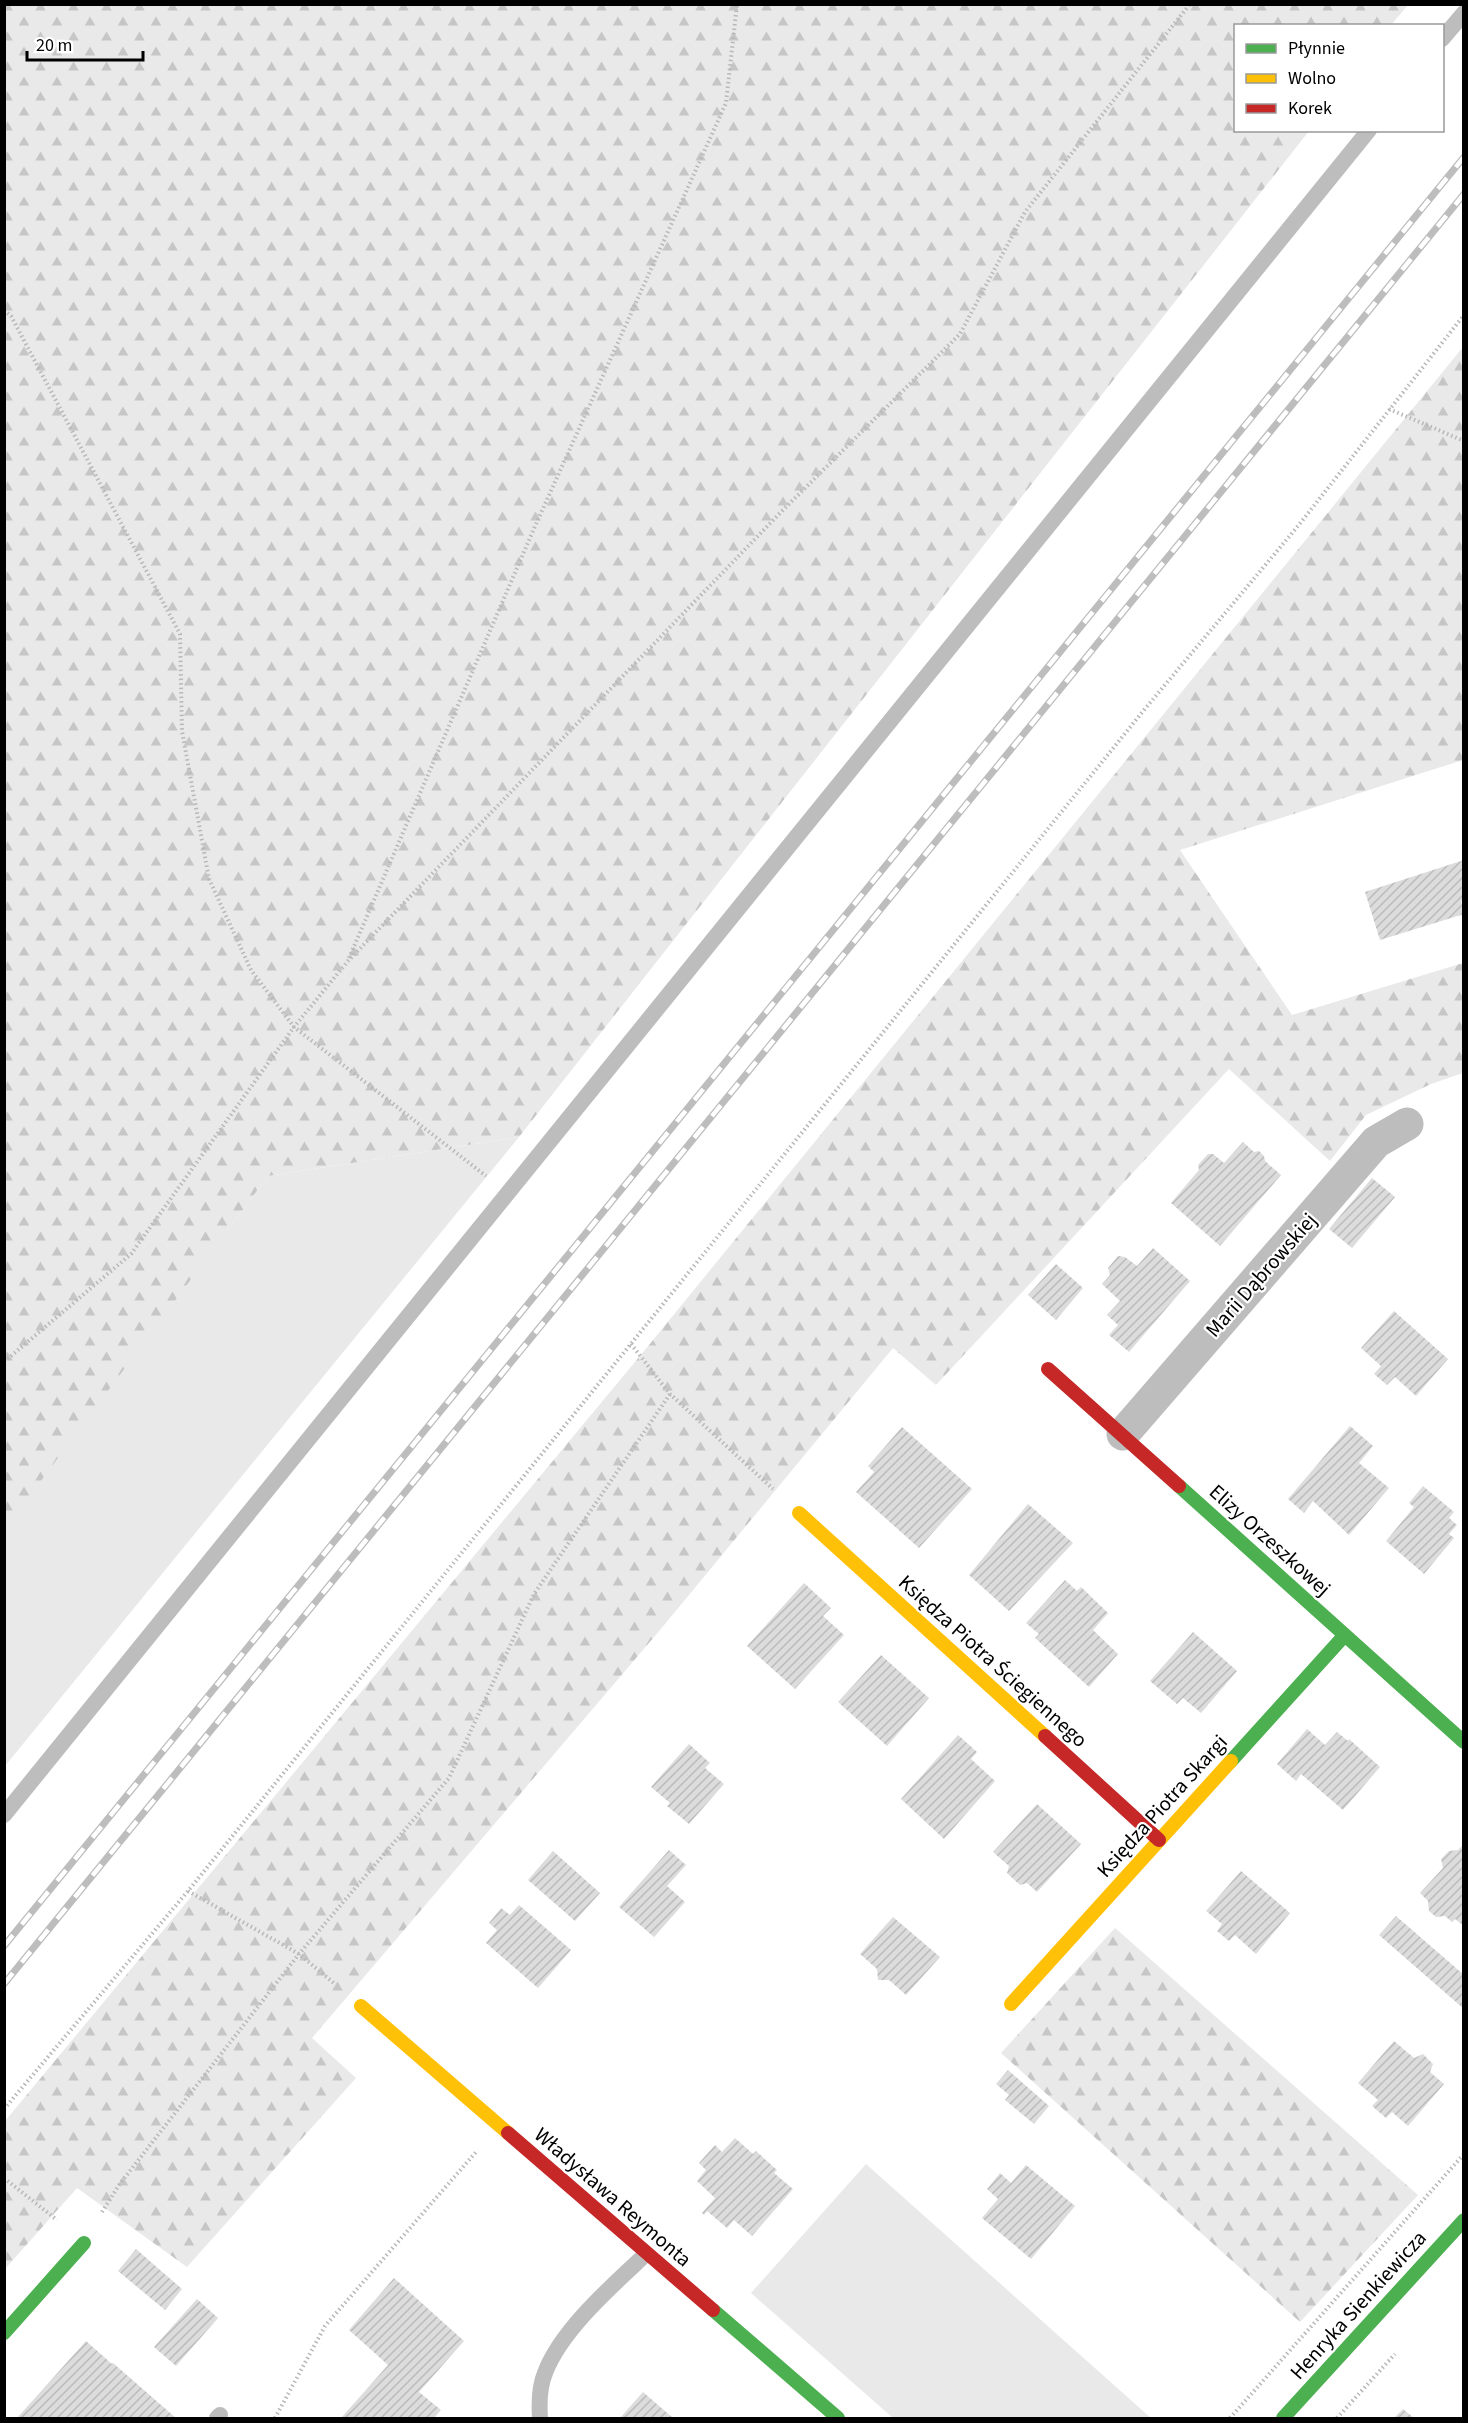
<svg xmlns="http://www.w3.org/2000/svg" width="1468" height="2423" font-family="'Source Sans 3',sans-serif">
	<defs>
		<pattern id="forest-firs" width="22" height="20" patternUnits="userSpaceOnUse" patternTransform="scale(1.5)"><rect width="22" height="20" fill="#e9e9e9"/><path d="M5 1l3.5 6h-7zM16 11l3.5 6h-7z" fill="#c6c6c6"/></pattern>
		<pattern id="building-hatch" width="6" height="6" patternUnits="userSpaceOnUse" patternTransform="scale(1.5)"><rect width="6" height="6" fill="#dcdcdc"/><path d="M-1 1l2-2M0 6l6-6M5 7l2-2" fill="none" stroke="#bbb"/></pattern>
	</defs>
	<rect width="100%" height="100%" fill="#fff"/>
	<!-- grass -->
	<path fill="#e9e9e9" d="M519,1137L5,1766L4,1529L268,1176Z
		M866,2164L1151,2418H893L751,2293Z"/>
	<!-- forest -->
	<path fill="url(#forest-firs)" d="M5,4L1408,5L1391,25L1236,26V130L1309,131L519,1137L268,1176L5,1529Z
		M1463,347V760L1180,850L1292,1015L1463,963V1073L1431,1084L1366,1115L1330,1161L1229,1069L936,1385L893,1348L660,1630L312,2038L356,2078L187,2267L77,2188L5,2269V2121L649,1345Z
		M1115,1928L1418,2195L1300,2322L1001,2053Z"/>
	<!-- building -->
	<path fill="url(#building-hatch)" d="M1464,860V900L1461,901L1464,914L1380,940L1365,892Z
		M1243,1142L1254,1152L1259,1151L1264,1156L1265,1161L1281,1175L1220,1246L1171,1203L1199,1170L1198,1165L1208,1154H1213L1224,1163Z
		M1372,1178L1395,1197L1352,1248L1329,1229Z
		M1153,1248L1190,1281L1129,1352L1109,1335L1118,1325L1107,1315L1120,1301L1102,1284L1110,1275L1108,1268L1118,1256L1125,1257L1137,1266Z
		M1056,1264L1083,1288L1056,1320L1028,1295Z
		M1394,1311L1448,1359L1416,1396L1395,1377L1387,1385L1374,1374L1381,1366L1361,1348Z
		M1350,1426L1373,1446L1359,1463L1389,1488L1349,1535L1313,1501L1304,1513L1288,1499Z
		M902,1427L972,1489L919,1548L856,1492L874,1472L868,1466Z
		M1423,1486L1454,1512L1449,1518L1457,1525L1449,1534L1454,1538L1424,1574L1386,1541L1414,1507L1409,1503Z
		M1028,1504L1073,1543L1009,1611L969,1575Z
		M1065,1580L1077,1591L1081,1587L1108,1613L1093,1630L1118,1654L1089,1687L1035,1638L1039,1634L1026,1623Z
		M804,1583L831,1608L823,1616L844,1635L795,1689L747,1646Z
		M1193,1632L1237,1671L1201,1713L1183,1698L1177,1704L1150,1681Z
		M881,1655L929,1698L887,1746L838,1702Z
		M1307,1729L1325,1745L1337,1732L1348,1741L1349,1739L1380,1767L1343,1810L1301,1774L1296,1781L1277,1764Z
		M958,1735L977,1752L971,1759L995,1781L944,1839L901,1799Z
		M689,1744L710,1763L705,1768L724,1784L689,1824L667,1806L670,1803L651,1787Z
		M1037,1804L1081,1844L1037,1892L1027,1883L1020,1885L1007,1873L1009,1866L993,1852Z
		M1464,1844V1926L1455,1919L1452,1922L1445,1916L1436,1917L1429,1911L1428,1901L1420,1893L1443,1868L1441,1859L1449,1851L1458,1850Z
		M669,1850L686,1865L667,1886L685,1902L654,1937L619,1907Z
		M553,1851L600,1893L575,1921L528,1880Z
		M1241,1871L1290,1913L1256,1954L1235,1935L1229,1941L1217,1931L1222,1924L1206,1911Z
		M519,1905L571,1950L538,1988L486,1943L497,1930L489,1923L501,1908L510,1915Z
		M1396,1916L1464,1975V2009L1379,1935Z
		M893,1917L940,1957L906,1995L889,1980H878L877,1969L860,1954Z
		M1394,2041L1414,2058L1423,2054L1433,2064L1430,2072L1444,2084L1408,2126L1392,2112L1386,2118L1372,2106L1378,2100L1358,2083Z
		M1008,2070L1049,2106L1034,2124L1005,2100L1009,2095L996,2084Z
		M735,2138L753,2154L756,2151L777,2170L774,2173L793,2189L752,2236L734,2220L727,2228L707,2211L704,2215L702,2213L715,2198L697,2181L706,2170L699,2163L715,2145L722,2152Z
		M1026,2165L1075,2206L1031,2259L982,2218L998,2199L987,2189L1000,2173L1011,2183Z
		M136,2249L182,2289L165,2310L118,2271Z
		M394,2278L464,2341L419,2392L441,2410L434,2418H341L388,2365L349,2330Z
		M197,2299L218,2318L176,2366L154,2347Z
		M86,2341L112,2364L113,2363L176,2418H17Z
		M643,2392L673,2418H620Z
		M1403,2409L1414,2418H1394Z"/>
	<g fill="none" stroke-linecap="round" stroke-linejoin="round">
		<!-- path -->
		<path stroke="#b8b8b8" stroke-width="4" stroke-dasharray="1.5 3" stroke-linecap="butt" d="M4,310L11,316L180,634L182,731L209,879L251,970L294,1027L486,1176
			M1389,409L1464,441
			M349,958L536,524L726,103L737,4
			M631,1344L670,1394L773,1489
			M4,1362L131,1254L294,1027L348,961L782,511L960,334L1025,212L1190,4
			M188,1891L299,1954L335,1984
			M4,2109L188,1891L1144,710L1298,526L1464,315
			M4,2178L57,2220
			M102,2212L119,2185L299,1954L449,1778L534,1594L670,1394
			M275,2418L325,2326L476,2152
			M1230,2418L1464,2154
			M1337,2418L1395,2354"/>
		<!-- lane -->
		<path stroke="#bdbdbd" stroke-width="16" d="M1442,39L1464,13
			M4,1815L1369,130
			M217,2418L220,2415
			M540,2418C539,2403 539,2387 545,2373C561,2330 613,2285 646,2254"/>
		<!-- street -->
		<path stroke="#bdbdbd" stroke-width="33" d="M1123,1434L1376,1142L1407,1124"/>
		<!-- fast -->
		<path stroke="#4caf50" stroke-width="14" d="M1179,1486L1464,1742
			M1231,1761L1344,1636
			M713,2310L838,2418
			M4,2333L84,2243
			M1283,2418L1464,2220"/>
		<!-- slow -->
		<path stroke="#ffc107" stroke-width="14" d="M799,1513L1045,1736
			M1011,2004L1231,1761
			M361,2006L508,2133"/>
		<!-- jam -->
		<path stroke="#c62828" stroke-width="14" d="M1048,1369L1179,1486
			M1045,1736L1159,1840
			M508,2133L713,2310"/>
		<!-- rail casing -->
		<g stroke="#bdbdbd" stroke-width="7">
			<path id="rail" d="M4,1946L1464,157
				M4,1984L1464,194"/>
		</g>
		<!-- rail -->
		<use href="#rail" stroke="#fff" stroke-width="4.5" stroke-dasharray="14" stroke-linecap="butt"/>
	</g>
	<g text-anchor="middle" stroke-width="4.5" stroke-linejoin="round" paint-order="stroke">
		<!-- street labels -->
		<g font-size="21" fill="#000" stroke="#fff">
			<text transform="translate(1261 1275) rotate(-49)" y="7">Marii Dąbrowskiej</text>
			<text transform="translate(1270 1540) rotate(42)" y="7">Elizy Orzeszkowej</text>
			<text transform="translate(993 1661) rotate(42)" y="7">Księdza Piotra Ściegiennego</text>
			<text transform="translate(1162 1806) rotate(-48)" y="7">Księdza Piotra Skargi</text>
			<text transform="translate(613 2197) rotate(41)" y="7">Władysława Reymonta</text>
			<text transform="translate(1358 2305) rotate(-48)" y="7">Henryka Sienkiewicza</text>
		</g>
	</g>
	<!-- border -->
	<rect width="1468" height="2423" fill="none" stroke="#000000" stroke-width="12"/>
	<!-- legend -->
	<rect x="1234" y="24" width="210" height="108" fill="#ffffff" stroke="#999999" stroke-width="1.5"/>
	<rect x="1246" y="44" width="30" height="9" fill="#4caf50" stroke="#999999" stroke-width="1.5"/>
	<text x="1288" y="54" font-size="18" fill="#000000">Płynnie</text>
	<rect x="1246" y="74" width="30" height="9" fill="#ffc107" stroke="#999999" stroke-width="1.5"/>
	<text x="1288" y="84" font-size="18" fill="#000000">Wolno</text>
	<rect x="1246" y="104" width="30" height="9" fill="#c62828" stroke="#999999" stroke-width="1.5"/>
	<text x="1288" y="114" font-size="18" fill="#000000">Korek</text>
	<!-- scale -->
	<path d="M27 51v9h116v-9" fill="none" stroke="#000000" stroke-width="3"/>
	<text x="36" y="51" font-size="18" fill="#000000" stroke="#ffffff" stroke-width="4.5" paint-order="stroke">20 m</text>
</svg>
